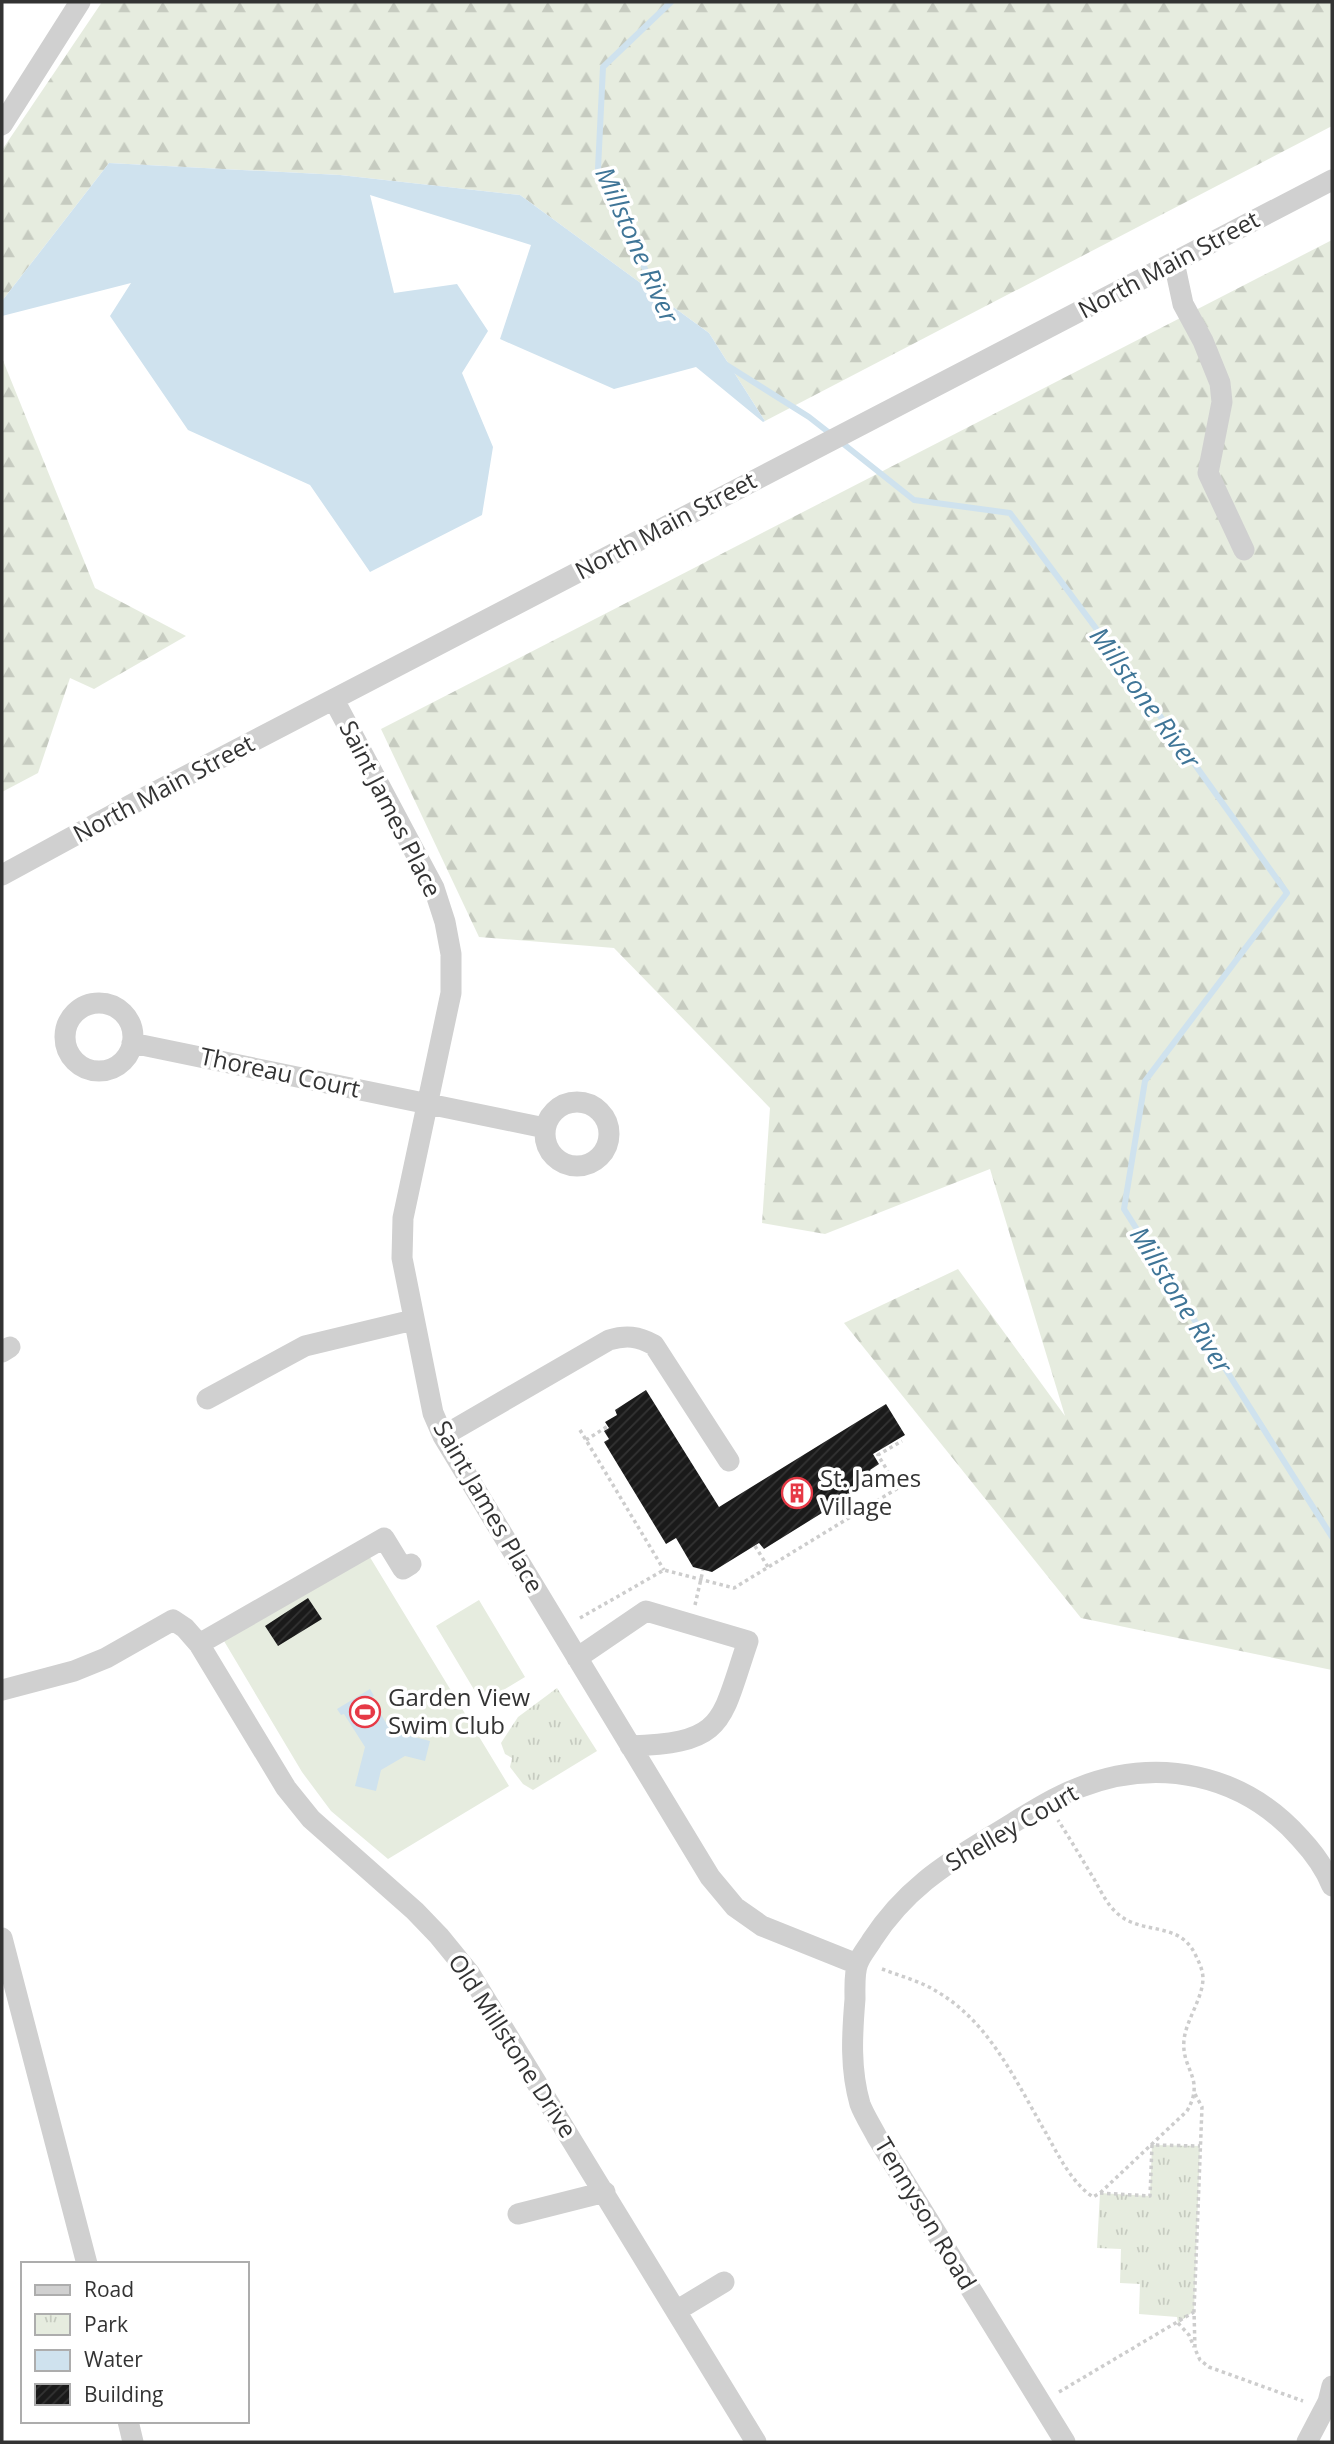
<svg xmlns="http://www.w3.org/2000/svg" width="1334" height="2444" font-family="'Open Sans',sans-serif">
	<defs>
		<pattern id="forest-firs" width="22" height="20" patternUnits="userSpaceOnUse" patternTransform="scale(1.75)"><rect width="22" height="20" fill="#e6ecdf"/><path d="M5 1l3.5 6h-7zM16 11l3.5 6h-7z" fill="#c6cbc0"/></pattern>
		<pattern id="park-tufts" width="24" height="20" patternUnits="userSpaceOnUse" patternTransform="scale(1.75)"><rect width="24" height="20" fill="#e6ecdf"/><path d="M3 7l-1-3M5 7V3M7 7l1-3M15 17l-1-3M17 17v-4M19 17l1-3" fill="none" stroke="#c6cbc0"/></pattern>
		<pattern id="building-hatch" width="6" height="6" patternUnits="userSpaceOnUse" patternTransform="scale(1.75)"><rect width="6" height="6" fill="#1a1a1a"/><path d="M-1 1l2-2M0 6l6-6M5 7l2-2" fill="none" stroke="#333"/></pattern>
	</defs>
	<rect width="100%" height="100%" fill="#fff"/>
	<!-- green -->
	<path fill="#e6ecdf" d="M368,1554L509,1786L388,1859L331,1811L302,1772L224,1641Z
		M479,1600L525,1677L482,1703L436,1626Z"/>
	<!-- forest -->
	<path fill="url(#forest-firs)" d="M102,2H1332V126L765,421L709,333L520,195L340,175L109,163L2,301V150Z
		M1332,240V1670L1081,1618L844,1323L958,1269L1065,1416L990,1169L825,1234L762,1223L770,1108L614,948L479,937L381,729Z
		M2,358L95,588L186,636L94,689L70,678L38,773L2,792Z"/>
	<!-- park -->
	<path fill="url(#park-tufts)" d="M557,1688L597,1751L533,1790L523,1784L510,1767L512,1758L505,1754L501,1743L518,1717Z
		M1152,2145L1200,2146L1194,2311L1178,2323L1177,2317L1139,2314L1140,2284L1120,2283L1121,2249L1097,2248L1100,2193L1150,2196Z"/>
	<!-- water -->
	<path fill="#cfe2ee" d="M109,163L340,175L520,195L709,333L765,421L763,422L696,367L614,389L500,339L531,245L370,195L394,293L457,284L488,331L462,373L493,447L482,515L370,572L310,485L188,430L110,316L131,283L2,316V301Z
		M370,1689L374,1696L371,1698L391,1731L430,1741L425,1761L405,1756L381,1770L376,1791L355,1786L365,1747L344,1714L341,1715L337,1709Z"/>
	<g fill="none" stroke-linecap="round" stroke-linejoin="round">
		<!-- stream -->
		<path stroke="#cfe2ee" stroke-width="6" d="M661,303L598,169L603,67L671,2
			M725,364L809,417L832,435
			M841,442L914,500L1010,513L1130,674L1287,893L1145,1081L1124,1209L1332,1537"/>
	</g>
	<!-- building -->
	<path fill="url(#building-hatch)" d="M646,1390L719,1507L886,1404L905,1435L873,1454L879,1464L870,1470L875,1480L764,1549L759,1543L712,1572L693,1567L676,1538L666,1544L604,1442L609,1439L604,1431L609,1428L605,1422L617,1415L615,1410Z
		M308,1598L322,1619L278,1646L265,1626Z"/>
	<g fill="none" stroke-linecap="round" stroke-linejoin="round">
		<!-- path -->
		<path stroke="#cdcdcd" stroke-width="3.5" stroke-dasharray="3.5 3.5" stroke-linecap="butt" d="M580,1430L664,1570
			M586,1440L608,1426
			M755,1546L768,1567
			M695,1605L703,1570
			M580,1618L664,1570L734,1588L898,1488L878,1455L902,1441
			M882,1969C900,1976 920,1981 936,1991C990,2022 1016,2082 1046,2133C1058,2155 1072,2183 1093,2197L1100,2193L1187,2111C1206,2078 1181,2070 1184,2040C1186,2020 1202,2000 1203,1979C1203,1970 1199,1962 1195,1954C1179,1921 1142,1935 1118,1914C1107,1905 1101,1891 1094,1879C1082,1859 1070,1839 1058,1820
			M1195,2094L1202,2107L1194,2311L1195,2349L1200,2360L1209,2367L1303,2401
			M1100,2193L1150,2196L1152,2145L1200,2146
			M1178,2323L1189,2335L1194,2347
			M1059,2392L1194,2312"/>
		<!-- minor -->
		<path stroke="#d0d0d0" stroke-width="21" d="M2,125L80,2
			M1174,262L1183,304L1203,341L1220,383L1222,402L1208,473L1244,550
			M334,700L434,888L445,922L451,954V993L403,1218L402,1258L433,1413L443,1436L710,1877L735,1907L762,1926L857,1964
			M2,875L138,801L1332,180
			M65 1037a34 34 0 1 1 68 0a34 34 0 1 1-68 0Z
			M132,1043L545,1128
			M545 1134a32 32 0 1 1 64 0a32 32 0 1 1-64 0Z
			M2,1352L10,1347
			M207,1399L305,1346L413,1320
			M443,1436L609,1340C626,1335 638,1336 654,1345L729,1461
			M199,1644L384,1538L403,1569L411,1564
			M577,1658L646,1611L748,1641C720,1723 726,1743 630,1746
			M2,1690L74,1671L106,1658L173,1620L185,1628L199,1644L286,1788L311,1819L415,1911L439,1936L470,1974L756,2442
			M2,1938L87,2264
			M518,2214L605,2192
			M676,2311L724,2282
			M128,2421L133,2442
			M1065,2442L877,2137C872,2127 864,2115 860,2104C850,2069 852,2035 855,1999C855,1988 854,1972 858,1963C861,1955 868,1947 872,1940C904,1891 942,1866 990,1837C1019,1820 1047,1800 1078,1788C1158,1756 1243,1774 1300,1838C1313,1852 1325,1868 1332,1886
			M1307,2442L1328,2402L1332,2386"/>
	</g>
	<!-- icons -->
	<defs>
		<g id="building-ring" transform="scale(1.575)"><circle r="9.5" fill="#fff" stroke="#e63946" stroke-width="1.5"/><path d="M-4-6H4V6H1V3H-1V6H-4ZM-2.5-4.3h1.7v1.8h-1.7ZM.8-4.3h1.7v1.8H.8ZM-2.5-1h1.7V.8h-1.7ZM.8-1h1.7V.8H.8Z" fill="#e63946"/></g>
		<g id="stadium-ring" transform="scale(1.575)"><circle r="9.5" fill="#fff" stroke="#e63946" stroke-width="1.5"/><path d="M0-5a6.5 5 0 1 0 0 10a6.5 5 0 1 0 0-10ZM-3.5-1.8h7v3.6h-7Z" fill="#e63946"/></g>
	</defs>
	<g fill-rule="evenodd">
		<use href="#building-ring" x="797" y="1493"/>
		<use href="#stadium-ring" x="365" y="1712"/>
	</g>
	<g text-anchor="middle" stroke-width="7" stroke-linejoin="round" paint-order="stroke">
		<!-- street labels -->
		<g font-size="24" fill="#333" stroke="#fff">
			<text transform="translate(1169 265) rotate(-28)" y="8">North Main Street</text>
			<text transform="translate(666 526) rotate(-28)" y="8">North Main Street</text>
			<text transform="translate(164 789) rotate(-28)" y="8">North Main Street</text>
			<text transform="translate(390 809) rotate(63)" y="8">Saint James Place</text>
			<text transform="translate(280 1073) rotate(12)" y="8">Thoreau Court</text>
			<text transform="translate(488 1507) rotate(60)" y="8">Saint James Place</text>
			<text transform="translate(1012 1828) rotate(-30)" y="8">Shelley Court</text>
			<text transform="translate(512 2046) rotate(57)" y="8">Old Millstone Drive</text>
			<text transform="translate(925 2214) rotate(59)" y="8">Tennyson Road</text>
		</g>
		<!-- poi labels -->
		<g font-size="24" fill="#333" stroke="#fff" text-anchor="start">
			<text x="820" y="1487">St. James<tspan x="820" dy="28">Village</tspan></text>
			<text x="388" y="1706">Garden View<tspan x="388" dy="28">Swim Club</tspan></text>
		</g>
		<!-- water labels -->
		<g font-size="26" font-style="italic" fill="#3f7597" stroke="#fff">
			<text transform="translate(637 245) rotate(66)" y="9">Millstone River</text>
			<text transform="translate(1145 698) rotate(54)" y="9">Millstone River</text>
			<text transform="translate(1181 1300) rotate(58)" y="9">Millstone River</text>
		</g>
	</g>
	<!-- border -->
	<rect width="1334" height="2444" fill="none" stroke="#333333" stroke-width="7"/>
	<!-- legend -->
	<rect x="21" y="2262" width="228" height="161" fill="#ffffff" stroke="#adadad" stroke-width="2"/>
	<rect x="35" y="2285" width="35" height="10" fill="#d0d0d0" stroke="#adadad" stroke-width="2"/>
	<text x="84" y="2297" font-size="21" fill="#333333">Road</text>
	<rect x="35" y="2314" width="35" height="21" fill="url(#park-tufts)" stroke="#adadad" stroke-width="2"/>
	<text x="84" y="2332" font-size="21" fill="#333333">Park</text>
	<rect x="35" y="2350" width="35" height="21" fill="#cfe2ee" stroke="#adadad" stroke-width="2"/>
	<text x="84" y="2367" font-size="21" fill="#333333">Water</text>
	<rect x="35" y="2384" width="35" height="21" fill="url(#building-hatch)" stroke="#adadad" stroke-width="2"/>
	<text x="84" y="2402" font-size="21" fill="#333333">Building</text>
</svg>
